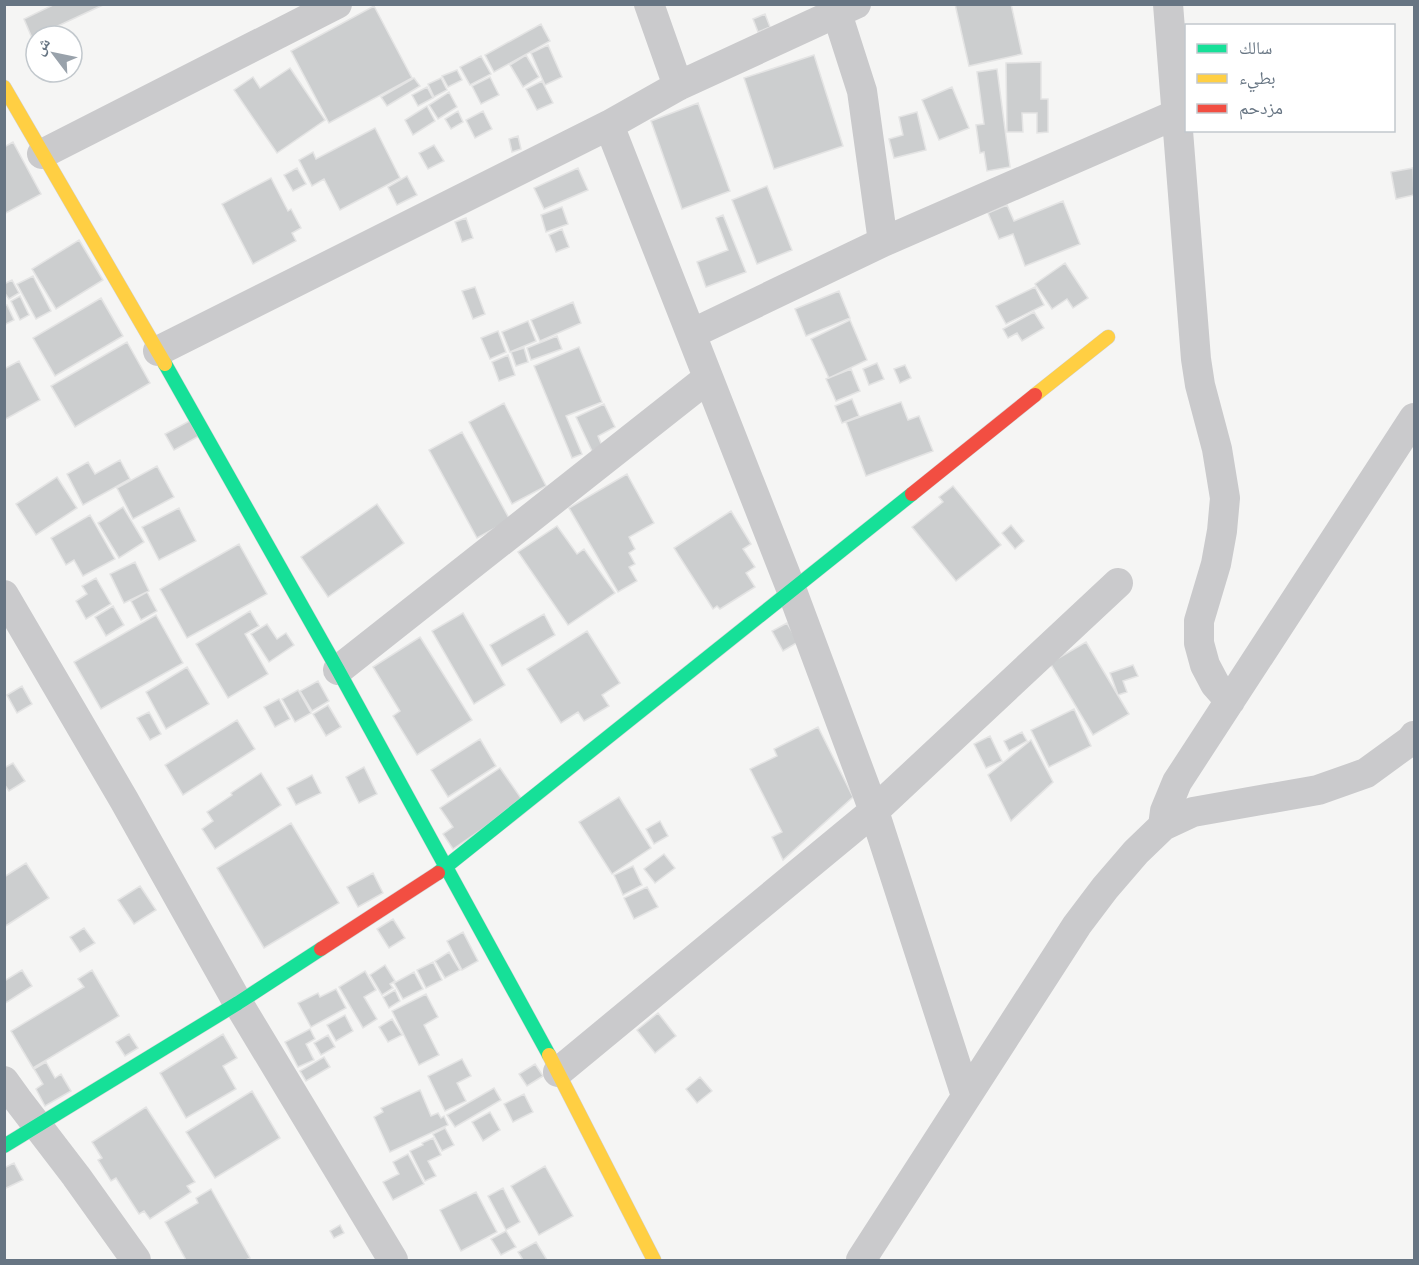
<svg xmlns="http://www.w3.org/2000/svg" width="1419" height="1265" font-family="Roboto,'Noto Naskh Arabic',sans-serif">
	<rect width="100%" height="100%" fill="#f5f5f4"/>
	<!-- building -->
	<path fill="#cccecf" stroke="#e4e4e4" stroke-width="1.5" d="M55,4H105L32,38L24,19Z
		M955,4H1011L1022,54L969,66Z
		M374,6L412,78L329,123L291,51Z
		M765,14L770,27L758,32L753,19Z
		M541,24L550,41L494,72L485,55Z
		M548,45L562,77L545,85L531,53Z
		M526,55L539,77L523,87L510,65Z
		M814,55L843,146L774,169L744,78Z
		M481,56L491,74L470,85L460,67Z
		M1041,62V99H1048V132L1037,133V113H1022L1023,132H1007L1006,63Z
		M290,68L325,120L277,153L234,90L253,77L260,88Z
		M997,69L1010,167L987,171L984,152L980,153L976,125L984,124L977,72Z
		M457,70L462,80L448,87L442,76Z
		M490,77L499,95L481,104L472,86Z
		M414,78L420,86L387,106L381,97Z
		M441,78L447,90L434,97L428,84Z
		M542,81L553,103L537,110L526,89Z
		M427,87L433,98L418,106L412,95Z
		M952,87L969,128L939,140L922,100Z
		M449,92L457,107L438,119L429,105Z
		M698,103L730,191L682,209L651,121Z
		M427,106L435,121L413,135L405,120Z
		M458,111L463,122L451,129L445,119Z
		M483,111L492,129L475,138L466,120Z
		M917,112L926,150L894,158L889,139L903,135L899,117Z
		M375,128L400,178L340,210L324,179L312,186L299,160L313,152L316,159Z
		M518,136L521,149L512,152L509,139Z
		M13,142L41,194L4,214V147Z
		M434,145L444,161L428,169L419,153Z
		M297,168L306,184L293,191L284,175Z
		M578,168L588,190L544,209L534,188Z
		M1413,168L1414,195L1396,199L1391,172Z
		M407,176L417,195L397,205L388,187Z
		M271,178L288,211L291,209L301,228L292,233L296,241L253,264L222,204Z
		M767,186L792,250L757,264L732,200Z
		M1063,201L1080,244L1025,266L1013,234L999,239L988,213L1007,205L1014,221Z
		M562,207L568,224L546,232L541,215Z
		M723,215L746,272L706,287L697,262L728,250L716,218Z
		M466,218L473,238L462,242L455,222Z
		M562,229L569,247L556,252L549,235Z
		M79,240L103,280L56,309L32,269Z
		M1065,263L1088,298L1073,308L1067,299L1052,309L1035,284Z
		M33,276L51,311L36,319L17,284Z
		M12,280L19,293L9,299L4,292V284Z
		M475,287L485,314L473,319L462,291Z
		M1035,287L1044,305L1006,324L996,306Z
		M839,291L850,318L806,336L795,309Z
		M20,296L29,315L20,320L11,301Z
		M101,298L123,336L55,376L33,338Z
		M573,302L581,323L540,341L531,320Z
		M7,305L14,320L4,325V306Z
		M1034,312L1044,328L1022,341L1017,333L1008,338L1003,329Z
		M850,320L867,360L829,378L811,339Z
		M528,321L536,341L510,352L502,332Z
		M498,331L506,352L490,359L481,338Z
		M557,336L562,349L531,360L527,348Z
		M127,342L150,383L75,427L51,386Z
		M579,347L602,402L566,416L582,454L572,458L534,366Z
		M524,348L528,362L516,366L511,352Z
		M508,355L515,375L499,381L492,362Z
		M19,361L40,400L4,420V369Z
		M877,363L884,379L869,385L863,369Z
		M905,365L911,378L900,383L894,369Z
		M851,369L860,391L836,401L826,379Z
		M852,399L859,416L842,423L835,406Z
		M901,402L908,420L919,416L933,451L866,476L846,422Z
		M504,403L546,486L512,504L469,422Z
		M604,404L615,427L598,436L602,446L592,451L576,417Z
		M193,419L201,435L174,450L165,434Z
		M462,432L510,520L477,538L429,450Z
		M120,460L130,479L83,505L67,474L88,462L95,474Z
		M157,466L174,497L133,519L117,488Z
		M627,474L654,523L629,537L635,549L629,553L635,564L629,567L637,581L618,592L569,508Z
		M57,477L77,508L36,535L16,504Z
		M953,486L1001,545L956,581L912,527L943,502L939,497Z
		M377,504L404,543L328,597L301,557Z
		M123,507L144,542L119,558L98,523Z
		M179,508L196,541L159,560L142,527Z
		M731,511L751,544L743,549L755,567L746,573L755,587L720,609L717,606L713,609L674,548Z
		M90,515L115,559L83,576L74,560L66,565L51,538Z
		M1011,525L1024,541L1015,549L1002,533Z
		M557,526L577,554L584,549L615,593L568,625L518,552Z
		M239,544L267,594L187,638L160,589Z
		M135,562L149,591L124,603L110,574Z
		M96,578L111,604L86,619L76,601L87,594L82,586Z
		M147,592L157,611L141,620L131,601Z
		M113,606L124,625L106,636L95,617Z
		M250,611L259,626L245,634L268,674L228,698L196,644Z
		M463,613L505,685L474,704L432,631Z
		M544,614L555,635L502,666L490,645Z
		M156,615L183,663L101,709L74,662Z
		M787,623L798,642L783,651L772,631Z
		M267,624L277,639L286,633L294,645L269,662L251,634Z
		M587,631L620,683L602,695L609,706L584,721L578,712L561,723L527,669Z
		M420,637L472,720L417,755L393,716L400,711L373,667Z
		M1086,642L1129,714L1093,735L1050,663Z
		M1133,665L1138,676L1123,681L1127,692L1118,695L1110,673Z
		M187,667L209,704L166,729L146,692Z
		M318,681L329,701L312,711L300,691Z
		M22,686L32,704L17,713L7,695Z
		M298,690L311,713L295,722L282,699Z
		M279,699L290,719L275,727L264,707Z
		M328,705L341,727L326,736L313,714Z
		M1074,709L1091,746L1049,767L1031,730Z
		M149,712L161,734L150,740L137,718Z
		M237,720L255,749L183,795L165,765Z
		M818,727L853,797L783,860L772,837L782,832L750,769L777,756L774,749Z
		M1022,732L1027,741L1009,751L1004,741Z
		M990,736L1002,761L986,768L974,744Z
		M480,739L496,766L448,797L431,770Z
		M1031,740L1053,782L1011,821L988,775Z
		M13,763L25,781L9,791L4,784V768Z
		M364,767L377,794L359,803L346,777Z
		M500,768L523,801L453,849L443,834L453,827L440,808Z
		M261,773L281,805L215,849L202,829L213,821L207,812L232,795L231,793Z
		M312,775L321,793L296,805L287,788Z
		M619,797L651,848L612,874L579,822Z
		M660,821L668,836L654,844L646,829Z
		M291,823L339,903L264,948L217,868Z
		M664,854L675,868L655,883L644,869Z
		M26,863L49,898L4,927V877Z
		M633,866L642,885L623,895L614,875Z
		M373,873L383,893L358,907L347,887Z
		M140,886L156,910L134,924L118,900Z
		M647,887L658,907L634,919L624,898Z
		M393,919L405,938L389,948L377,929Z
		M84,928L95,943L80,952L70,937Z
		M463,932L478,961L462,970L447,941Z
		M449,952L460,970L445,978L435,961Z
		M433,962L442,980L426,988L417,970Z
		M385,965L395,981L390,984L393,988L382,995L370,975Z
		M22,970L32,986L4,1004V977L6,980Z
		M92,970L119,1016L33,1068L11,1031L84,987L78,979Z
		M365,971L376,990L364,997L377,1019L363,1028L339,987Z
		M414,972L423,989L403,999L394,983Z
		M336,989L346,1008L311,1027L298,1003L318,993L320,997Z
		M395,990L400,1001L389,1008L383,997Z
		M426,994L438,1017L424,1025L439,1055L419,1065L392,1011Z
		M658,1013L676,1036L655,1053L637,1030Z
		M345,1015L353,1031L336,1041L327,1025Z
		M392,1019L402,1035L388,1042L379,1027Z
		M310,1029L315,1039L306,1044L314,1060L298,1067L285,1042Z
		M129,1034L138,1048L125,1056L116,1042Z
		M223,1034L237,1058L223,1066L236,1089L186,1118L160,1073Z
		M328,1035L335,1047L321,1055L314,1043Z
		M324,1057L330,1067L306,1081L300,1071Z
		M462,1059L471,1076L457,1083L466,1101L445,1111L428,1076Z
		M46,1062L55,1078L61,1074L71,1091L45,1106L36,1089L43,1084L34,1069Z
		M535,1064L543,1076L527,1086L519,1074Z
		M700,1077L712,1091L697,1103L686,1089Z
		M494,1088L501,1100L455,1127L447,1115Z
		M420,1090L431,1116L438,1113L441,1118L444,1116L448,1125L390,1152L374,1117L383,1112L381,1108Z
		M252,1091L280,1138L215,1178L186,1132Z
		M524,1094L533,1112L513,1122L504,1104Z
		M146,1107L195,1182L187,1186L191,1192L150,1219L144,1211L139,1214L116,1178L111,1181L98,1160L102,1158L92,1142Z
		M490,1112L500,1130L483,1141L472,1122Z
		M445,1128L454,1145L442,1151L433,1134Z
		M433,1138L441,1155L428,1161L436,1176L425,1181L410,1151L423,1145L422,1143Z
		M408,1154L424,1184L393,1200L383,1182L399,1174L393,1162Z
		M14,1163L23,1180L4,1189V1168Z
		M545,1166L573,1216L539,1235L511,1186Z
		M503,1188L520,1222L506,1230L488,1196Z
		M211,1189L250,1258L246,1260H186L165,1222L198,1203L196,1198Z
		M476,1192L497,1232L461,1251L440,1210Z
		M340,1225L344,1233L334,1238L330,1231Z
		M506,1231L516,1247L501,1255L491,1239Z
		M536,1242L547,1260H523L518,1252Z"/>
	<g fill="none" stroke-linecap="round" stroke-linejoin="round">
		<!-- fast casing -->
		<g stroke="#d2d3d4" stroke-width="15">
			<path id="fast" d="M165,364L338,670L549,1055
				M438,873L912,494
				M4,1146L238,1003L321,949"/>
		</g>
		<!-- slow casing -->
		<g stroke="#d2d3d4" stroke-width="15">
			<path id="slow" d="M4,87L165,364
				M1035,395L1108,337
				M549,1055L654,1260"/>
		</g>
		<!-- jam casing -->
		<g stroke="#d2d3d4" stroke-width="15">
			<path id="jam" d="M912,494L1035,395
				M321,949L438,873"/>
		</g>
		<!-- street -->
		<path stroke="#cacacc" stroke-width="30" d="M649,4L678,86
			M834,4L862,91L883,242
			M1168,4L1196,359L1200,385L1217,449L1225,498L1222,531L1216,564L1199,621V643L1205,665L1215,684L1230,701
			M609,125L792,591L874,811L966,1096
			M42,154L337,4
			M691,334L883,242L1177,114
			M158,351L609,125L678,86L856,4
			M4,595L124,800L238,1003L393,1260
			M338,670L708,378
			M1163,826L1165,811L1177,782L1414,418
			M558,1072L874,811L1118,583
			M4,1081L17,1099L76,1176L136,1260
			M861,1260L1077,925L1105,888L1136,852L1163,826L1193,812L1318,790L1366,773L1410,741L1414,736"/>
		<!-- fast -->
		<use href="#fast" stroke="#16e098" stroke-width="14"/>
		<!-- slow -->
		<use href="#slow" stroke="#ffcf43" stroke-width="14"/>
		<!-- jam -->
		<use href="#jam" stroke="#f24e42" stroke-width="14"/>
	</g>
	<!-- border -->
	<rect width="1419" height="1265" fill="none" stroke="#677583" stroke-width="12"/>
	<!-- legend -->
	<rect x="1185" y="24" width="210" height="108" fill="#ffffff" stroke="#c2c8cd" stroke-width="1.5"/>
	<rect x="1197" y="44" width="30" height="9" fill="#16e098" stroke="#c2c8cd" stroke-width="1.5"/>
	<text x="1239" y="54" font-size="18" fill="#677583">سالك</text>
	<rect x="1197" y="74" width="30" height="9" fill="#ffcf43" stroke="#c2c8cd" stroke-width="1.5"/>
	<text x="1239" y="84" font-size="18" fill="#677583">بطيء</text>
	<rect x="1197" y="104" width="30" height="9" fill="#f24e42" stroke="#c2c8cd" stroke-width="1.5"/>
	<text x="1239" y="114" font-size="18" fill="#677583">مزدحم</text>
	<!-- north arrow -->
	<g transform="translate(54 54) rotate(302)"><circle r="28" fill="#ffffff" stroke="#c2c8cd" stroke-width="1.5"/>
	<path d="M0-4.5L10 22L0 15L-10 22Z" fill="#99a2ab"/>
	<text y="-9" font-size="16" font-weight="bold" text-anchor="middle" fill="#677583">ش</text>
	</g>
</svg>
